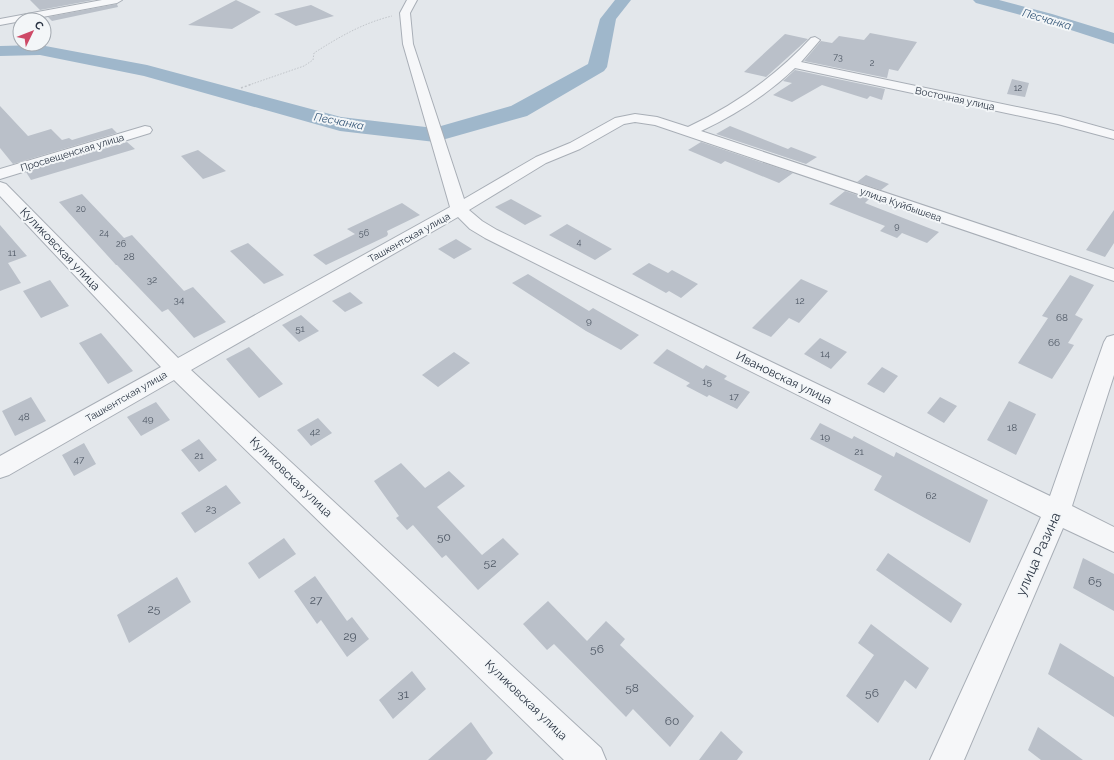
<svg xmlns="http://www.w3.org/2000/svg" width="1114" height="760" font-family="Raleway,sans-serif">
	<rect width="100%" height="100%" fill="#e3e7eb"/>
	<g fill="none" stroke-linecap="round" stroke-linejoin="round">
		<!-- river -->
		<path fill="#9fb7cb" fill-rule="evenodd" d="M615,0H631L616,19L607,67L604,71L527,116L435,142L340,131L144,76L40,55L0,56V46L40,45L147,65L341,117L434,128L511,106L588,64L600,19Z
			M973,0H999L1052,14L1114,33V44L1040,20L976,3Z"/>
	</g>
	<!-- building -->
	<path fill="#bac0c9" d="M30,0H94L40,10Z
		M236,0L261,12L232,29L188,25Z
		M117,4L118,7L52,21L48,17Z
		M311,5L334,16L296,26L274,14Z
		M870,33L917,42L898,71L889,69L887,78L804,61L821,41L832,43L839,36L864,40Z
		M785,34L808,39L766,77L744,72Z
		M795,70L885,89L882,100L870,96L867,99L822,85L792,102L773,95L792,83L783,81Z
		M1012,79L1029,83L1025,97L1007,94Z
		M0,106L28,136L51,129L62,140L69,138L72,140L112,128L117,133L13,164L0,148Z
		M730,126L788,149L791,147L817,157L806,164L716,134Z
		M127,142L135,149L31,180L26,172Z
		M701,142L793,173L779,183L725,161L721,164L688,150Z
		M198,150L226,171L203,179L181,156Z
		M866,175L889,184L881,190L857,182Z
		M845,191L869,199L865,203L939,232L927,243L902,233L897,238L880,231L885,226L829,204Z
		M82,194L124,238L132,235L184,291L193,287L226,322L194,338L168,309L162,312L117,265H116L59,202Z
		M511,199L542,216L525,225L495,207Z
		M402,203L420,215L387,231L388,234L387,236L326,265L313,255L355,234L347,229Z
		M1114,210V243L1105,257L1086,250Z
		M567,224L612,249L595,260L549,235Z
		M0,225L27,256L8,263L21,283L0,291Z
		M456,239L472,249L454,259L438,249Z
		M248,243L284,275L264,284L230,251Z
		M649,263L668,273L672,270L698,284L681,298L669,291L666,293L632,274Z
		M528,274L589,311L593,308L639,335L621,350L586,331L512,283Z
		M1070,275L1094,285L1075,315L1083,319L1068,343L1074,345L1052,379L1018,363L1048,318L1042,316Z
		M801,279L828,291L799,323L789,318L771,337L752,328Z
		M50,280L69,306L41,318L23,291Z
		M350,292L363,303L345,312L332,301Z
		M301,315L319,331L299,342L282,325Z
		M101,333L133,371L108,384L79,343Z
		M820,338L847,352L831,369L804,354Z
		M249,347L283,384L259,398L226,359Z
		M667,349L703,369L706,365L727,376L724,379L750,392L737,409L709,395L707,397L686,386L690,383L653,363Z
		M454,352L470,363L438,387L422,375Z
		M882,367L898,376L884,393L867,384Z
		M31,397L46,421L15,436L2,411Z
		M940,397L957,406L944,423L927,413Z
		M1009,401L1036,414L1016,455L987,440Z
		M156,402L170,420L141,436L127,417Z
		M318,418L332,433L311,446L297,430Z
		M820,423L852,439L854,436L894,457L896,452L988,500L970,543L874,490L882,476L810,439Z
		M199,439L217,460L199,472L181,450Z
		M84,443L96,464L74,476L62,455Z
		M401,463L425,488L449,471L465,486L437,507L482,555L503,538L519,554L478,590L446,555L442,558L413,525L407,530L396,518L399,516L374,481Z
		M226,485L241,503L195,533L181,513Z
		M284,538L296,554L259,579L248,563Z
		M888,553L962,604L951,623L876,570Z
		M1083,558L1114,574V611L1073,588Z
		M315,576L347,621L352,617L369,639L347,657L321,620L317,624L294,591Z
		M177,577L191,602L129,643L117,615Z
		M548,601L587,641L606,621L625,639L620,645L694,716L670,747L633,709L626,717L554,644L547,650L523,624Z
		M871,624L929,668L916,689L905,680L878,723L846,696L874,655L858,643Z
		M1060,643L1114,677V717L1048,674Z
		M412,671L426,689L393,719L379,700Z
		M471,722L493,753L486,760H428Z
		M1038,727L1083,760H1041L1028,750Z
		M721,731L743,752L737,760H699Z"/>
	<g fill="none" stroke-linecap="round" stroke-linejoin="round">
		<!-- minor casing -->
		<g stroke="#a8aeb6" stroke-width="2">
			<path id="minor" d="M102,0H122L117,3L0,25V19Z
				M407,0H417L410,13L413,44L464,199L536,157L570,143L615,118L635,114L657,117L688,127C735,105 776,76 811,38L815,37L820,40L801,62L1060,116L1114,131V139L1058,124L795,68C768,94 735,115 701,131L1114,269V281L655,125L635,122L624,124L580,149L546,163L469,210L482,221L497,230L1050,496L1104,342L1107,337L1114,335V375L1072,506L1114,527V552L1063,528L964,760H930L1041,517L485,238L470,229L458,217L191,370L601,748L606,760H564L174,380L9,475L0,478V456L161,367L0,196V182L6,184L178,358L450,207L403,44L400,13Z
				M145,126L150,127L152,130L150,133L0,179V169Z"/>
		</g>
		<!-- path-far1 -->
		<path stroke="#c1c5ca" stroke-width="1" stroke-dasharray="1.5 1.5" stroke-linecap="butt" d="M249,85L304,66L313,60L314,53C339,37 363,23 392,16"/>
		<!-- path -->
		<path stroke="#c1c5ca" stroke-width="1.5" stroke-dasharray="2 2" stroke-linecap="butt" d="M241,88L252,84"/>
		<!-- minor -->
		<use href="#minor" fill="#f6f7f9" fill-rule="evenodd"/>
	</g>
	<g text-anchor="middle" stroke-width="4" stroke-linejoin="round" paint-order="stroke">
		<!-- far-number labels -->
		<g font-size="9" fill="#4f5865">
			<text x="838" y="60">73</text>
			<text x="872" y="66">2</text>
			<text x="1018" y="91">12</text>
			<text x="81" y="212">20</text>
			<text x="897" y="229">9</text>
			<text x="104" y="236">24</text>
			<text x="364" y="236">56</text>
			<text x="579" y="245">4</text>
			<text x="121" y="247">26</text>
		</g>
		<!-- far-street labels -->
		<g font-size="10" fill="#2b3544" stroke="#f3f6f8">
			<text transform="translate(955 98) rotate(12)" y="4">Восточная улица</text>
			<text transform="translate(72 152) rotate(-17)" y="4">Просвещенская улица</text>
			<text transform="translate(901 204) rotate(19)" y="4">улица Куйбышева</text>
			<text transform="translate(409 237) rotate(-29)" y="4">Ташкентская улица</text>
			<text transform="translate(126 396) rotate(-30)" y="4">Ташкентская улица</text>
		</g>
		<!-- number labels -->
		<g font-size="10" fill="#4f5865">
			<text x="12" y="256">11</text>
			<text x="129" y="260">28</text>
			<text x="152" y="283">32</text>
			<text x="179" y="303">34</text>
			<text x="800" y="304">12</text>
			<text x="1062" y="321">68</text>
			<text x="589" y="324">9</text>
			<text x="300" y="332">51</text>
			<text x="1054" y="346">66</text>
			<text x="825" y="357">14</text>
			<text x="707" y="385">15</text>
			<text x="734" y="400">17</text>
			<text x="24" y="420">48</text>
			<text x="148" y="422">49</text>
			<text x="1012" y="431">18</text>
			<text x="315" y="435">42</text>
			<text x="825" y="440">19</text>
			<text x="859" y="455">21</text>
			<text x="199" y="459">21</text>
			<text x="79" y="463">47</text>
			<text x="931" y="499">62</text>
			<text x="211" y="512">23</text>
		</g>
		<!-- far-water labels -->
		<g font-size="11" font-style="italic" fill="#355778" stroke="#f3f6f8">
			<text transform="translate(1047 19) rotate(16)" y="4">Песчанка</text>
			<text transform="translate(339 121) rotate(11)" y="4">Песчанка</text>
		</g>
		<!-- street labels -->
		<g font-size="12" fill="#2b3544" stroke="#f3f6f8">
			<text transform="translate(60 249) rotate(46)" y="4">Куликовская улица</text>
			<text transform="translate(784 378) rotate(26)" y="4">Ивановская улица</text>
			<text transform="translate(291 477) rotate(44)" y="4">Куликовская улица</text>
			<text transform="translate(526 700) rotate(44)" y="4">Куликовская улица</text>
		</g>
		<!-- near-number labels -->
		<g font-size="12" fill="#4f5865">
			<text x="444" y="541">50</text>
			<text x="490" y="567">52</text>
			<text x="1095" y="585">65</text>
			<text x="316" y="604">27</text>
			<text x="154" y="613">25</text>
			<text x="350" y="640">29</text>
			<text x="597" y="653">56</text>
			<text x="632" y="692">58</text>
			<text x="872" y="697">56</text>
			<text x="403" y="698">31</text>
			<text x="672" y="725">60</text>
		</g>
		<!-- near-street labels -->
		<g font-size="14" fill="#2b3544" stroke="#f3f6f8">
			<text transform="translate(1038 554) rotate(-66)" y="5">улица Разина</text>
		</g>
	</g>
	<!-- north arrow -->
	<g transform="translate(32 32) rotate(47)"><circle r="19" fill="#f3f6f8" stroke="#a3a9b0"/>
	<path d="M0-3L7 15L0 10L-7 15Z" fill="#ce4a67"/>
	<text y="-6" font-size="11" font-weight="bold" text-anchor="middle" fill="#2b3544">С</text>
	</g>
</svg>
